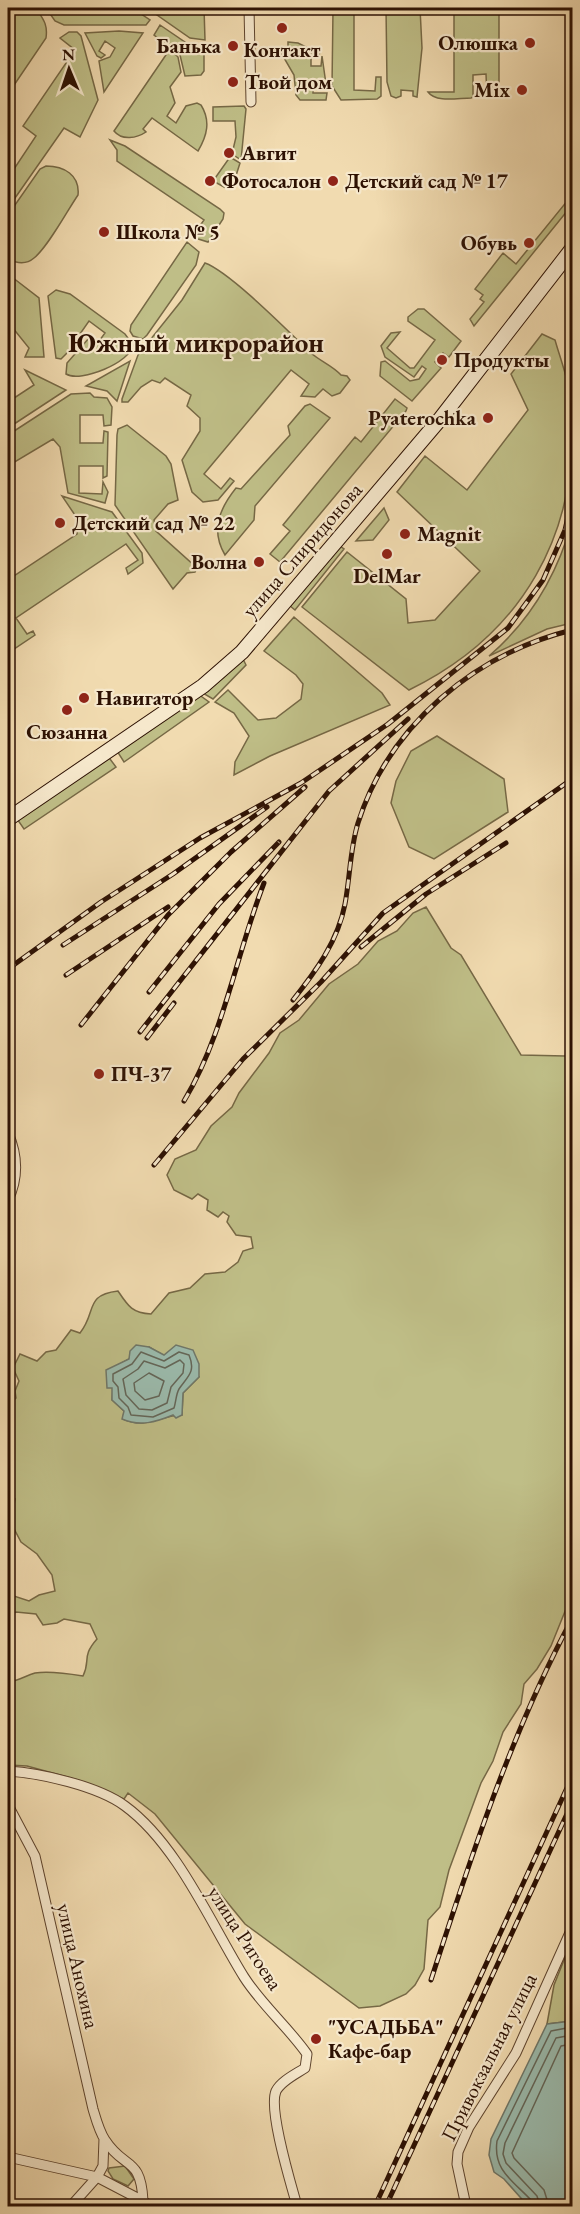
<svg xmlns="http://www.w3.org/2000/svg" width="580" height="2214" font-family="'EB Garamond',serif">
	<rect width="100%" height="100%" fill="#f1dbb0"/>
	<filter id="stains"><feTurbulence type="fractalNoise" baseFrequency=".00333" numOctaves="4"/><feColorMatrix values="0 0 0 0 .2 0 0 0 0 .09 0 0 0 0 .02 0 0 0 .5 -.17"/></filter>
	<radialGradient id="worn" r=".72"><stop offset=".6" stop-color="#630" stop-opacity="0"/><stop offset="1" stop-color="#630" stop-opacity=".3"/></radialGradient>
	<!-- green -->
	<path fill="#bfbe87" stroke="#766845" stroke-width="1.5" fill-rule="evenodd" d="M12,8H36C43,19 48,24 46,38L8,94V17Z
		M46,8H132L150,20L146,25H64L55,21Z
		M147,8H204L205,40L190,38Z
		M354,8V90L375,91L376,77H381V96L377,99L341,100L332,86L333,10Z
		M386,8H420L422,48L417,97L413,96V91L401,90V96L396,98L391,96L387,82Z
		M454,8H499V91L496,98L487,97L486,74L473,75V97L471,98C458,98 436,103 428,92H454Z
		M160,25L188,44L204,48V71L201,75L185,76L180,55L154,35Z
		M119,31L143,33L104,92L99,61L110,57L115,48L105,41L99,51L105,55L101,58L97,56L85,33Z
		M69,32H77L81,36L98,100L80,137L64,128L8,208V178L36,136L23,126L75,50L60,38Z
		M288,42L298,43L320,54H311V66H321L322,56L326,84H313V93H327L326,100H300L296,95L294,75L280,51H288Z
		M170,49L178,57L181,72L170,87L175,103L167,116L176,123L186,106L197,103L201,105C211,121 207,136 198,151L152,118L143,129L146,132C137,138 122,141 114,131Z
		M244,106L246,109L241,160L232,154L236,137L235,121H213V107Z
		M110,140L125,146L220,209L224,213L223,219L208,242L192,237L204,220L117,161V150Z
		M230,157L240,163L234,182L226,188L213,181Z
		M46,166C64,166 80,175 78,195C67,211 48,247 34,258C26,265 16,263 8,259V215L40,169Z
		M572,195V205L474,326L470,319L484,302L480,299L483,295L475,289L503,253L516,264Z
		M187,242L199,252L196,265L147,335L143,339L133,336L130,331L131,325Z
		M205,263C230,272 289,332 311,353C320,361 333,366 341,375L347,376L350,380L340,393L332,396L323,389L315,397L301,396L309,384L291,370L204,474L221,489L230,478L234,481L218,500L203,502L192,492L182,460L200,431V418L187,406L191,395L165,378L160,383L152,380L141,387L128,402H122V399L138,355L182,300Z
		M8,274L39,298L44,357H25L29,348L8,322Z
		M56,290L70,294L125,334L133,345C131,362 81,383 66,374L67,363L89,338L97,344L105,333L89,321L66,354L61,359L56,358L48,296Z
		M418,309H424L461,341L449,357L443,353L435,362L441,368L412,401L380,376L381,362L385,361L410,381L419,379L426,369L422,366L414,377L385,357L381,346L391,333L400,332L387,348L410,368H414L435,340L408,321V317Z
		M542,334L555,340C561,361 570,384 572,406C580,534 522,635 409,690L302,607L347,552L406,599L408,623L435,620L480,571L397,492L425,456L467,490L528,410L511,374Z
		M130,361L117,401L107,391L86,386Z
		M25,370L66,390L8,428V402L34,385Z
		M90,393L94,397L107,398L112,407L111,425L104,426L103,415H80V443H103L104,431L108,432L107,476L103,478V466H79V493L102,494L103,482L108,492L105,503L68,493L60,447L53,439L8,466V435L71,394Z
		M395,399L407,408L406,411L280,562L270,554L290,531L283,525L355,437L361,442Z
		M310,404L330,418L255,506L254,520L225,555C210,530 220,508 236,488L241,489L290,435L288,426L305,406Z
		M127,425L166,456L171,464L178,500L168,504L154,520L156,531L197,568L195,572L187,573L173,589L115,505L117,435L118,429Z
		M62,496L112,512L142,553L143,563L128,574L126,568L138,560L126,544L16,618L27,634L33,631L35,635L8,653V580L77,534L79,521Z
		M384,508L389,520L373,540L356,541Z
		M572,522V623L547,629L489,656C531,620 557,575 572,522Z
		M333,541L344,549L295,610L284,601Z
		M294,617L382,693L390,705L270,756L234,775L235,762L249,736L234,713L215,702L228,690L258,720L276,718L301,699L303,684L296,675L264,651Z
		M243,659L246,665L213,699L201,692Z
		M198,694L209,702L124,762L117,751Z
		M437,736L504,779L508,812L434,859L409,847L391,803L396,781L411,751Z
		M107,755L116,767L24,829L15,816Z
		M426,907L451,948L461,955L521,1055L565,1056L572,1046V1594L551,1646L537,1669L524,1684L521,1704L503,1732L493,1761L481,1783L449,1870L440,1907L428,1920L424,1969L415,1985L406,1994L380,2006L359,2008L245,1924L155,1814L128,1793L124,1799L78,1780L27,1766L8,1765V1755L12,1753L8,1732V1682C18,1681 25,1676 35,1673C47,1671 71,1674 83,1676C91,1660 81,1657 97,1639L90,1624L64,1619L57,1623L43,1625L36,1614L16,1612L8,1616V1597L11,1595L29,1601L39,1595L55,1591L52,1575L37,1554L21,1542L11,1523L15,1499L8,1498V1406L16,1398L15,1391L19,1381L13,1368L20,1354L37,1361L46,1352L56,1350L71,1330L80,1333C97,1312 84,1295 118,1291C128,1306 132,1313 151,1314L169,1293L190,1288L205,1274L225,1272L238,1262L243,1251L253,1248L251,1237L236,1235L227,1222L229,1216L223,1212L218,1217L207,1210L208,1200L198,1194L192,1199L174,1190L167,1175L175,1159L196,1150L211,1126L232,1107L239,1093L269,1053L280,1033L299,1020L329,984L358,964L378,941L397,931L413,913ZM149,1347L199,1377L183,1393L182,1415C159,1415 148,1430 123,1419L124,1411L112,1400L115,1367L129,1359L135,1350Z
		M572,1940V2021L547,2024L554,1985Z
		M125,2166L134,2179L128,2186L113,2179L108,2171L109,2168Z"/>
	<!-- water -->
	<path fill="#9bbbad" stroke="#6f7769" stroke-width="1.5" d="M136,1345L149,1347L164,1355L176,1345L193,1350L199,1364V1377L183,1393L182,1415L176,1418L173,1415C156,1422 140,1427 122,1419L124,1411L112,1400V1388H107L106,1370L129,1359L130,1351Z
		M572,2021V2206H528L504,2179L494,2172L489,2155L491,2139L547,2024Z"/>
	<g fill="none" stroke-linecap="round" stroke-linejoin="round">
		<!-- shore -->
		<path stroke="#646658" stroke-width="1.5" d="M141,1352L164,1361L179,1352L189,1355C196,1372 188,1376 179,1389C176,1394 176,1402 174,1408L153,1417L131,1415L128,1407L119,1398L118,1387L113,1381V1374L132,1364Z
			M180,1360L184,1364L183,1373L171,1387L167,1403L152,1410L139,1409L126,1395L123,1379L138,1369L144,1361L165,1368Z
			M149,1373L164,1381L159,1396L145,1400L135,1391L134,1383Z
			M532,2206L531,2200C512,2180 493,2170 497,2141L551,2031L572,2027
			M540,2206L537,2196L506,2163L503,2154L505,2143L556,2038L572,2035
			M549,2206L544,2190L514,2158L512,2153L561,2046L572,2044"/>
		<!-- street casing -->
		<g stroke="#5e442e" stroke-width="11">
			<path id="street" d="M249,8L251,102
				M8,1133C18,1156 19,1177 8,1200
				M8,1771C40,1773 98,1786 125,1806C177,1844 210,1922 244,1977C261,2004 288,2027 307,2054L305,2068C296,2074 281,2081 276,2091C268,2110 291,2184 297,2206
				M8,1805L35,1856L93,2109C96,2119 99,2131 105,2140C124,2170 141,2156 143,2201L150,2206
				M104,2139L103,2166L97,2177L143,2201
				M8,2157L97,2177L71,2206
				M466,2206L457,2164L458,2152L469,2127L516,2053L572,1928"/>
		</g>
		<!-- secondary casing -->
		<g stroke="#2d1103" stroke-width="16">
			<path id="secondary" d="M8,819L203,686L242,652L441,418L572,249"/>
		</g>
		<!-- street -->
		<use href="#street" stroke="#f6e8cc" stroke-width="9"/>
		<!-- secondary -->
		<use href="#secondary" stroke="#f6e8cc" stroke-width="14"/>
		<!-- rail casing -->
		<g stroke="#2d1103" stroke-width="5">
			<path id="rail" d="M568,348L572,373
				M63,945L173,874L267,807
				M361,947L426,894L506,843
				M8,969L101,902L200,838L301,783L388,724L508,628L543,580L565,530L572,499
				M66,975L168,907
				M149,992L219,904L279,842
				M293,1000C316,971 338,941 345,904C350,877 350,849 358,823C389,725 475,654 572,630
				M81,1025L168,915L231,852L305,787
				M140,1032L329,791L408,719
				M147,1038L174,1003
				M184,1101C224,1034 236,955 264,883
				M154,1165L243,1059L321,982L383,913L572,779
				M431,1980C471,1857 511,1733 572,1619
				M375,2206L572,1777
				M386,2206L572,1803"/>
		</g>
		<!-- rail -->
		<use href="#rail" stroke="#f6e8cc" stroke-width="3" stroke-dasharray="9" stroke-linecap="butt"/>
	</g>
	<!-- markers -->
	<g fill="#8f2418" stroke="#f6e8cc" stroke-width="2">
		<circle cx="282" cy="28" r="6"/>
		<circle cx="530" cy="43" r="6"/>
		<circle cx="233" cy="46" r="6"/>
		<circle cx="233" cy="82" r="6"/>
		<circle cx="522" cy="90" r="6"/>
		<circle cx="229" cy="153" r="6"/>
		<circle cx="210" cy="181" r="6"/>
		<circle cx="333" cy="181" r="6"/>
		<circle cx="104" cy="232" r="6"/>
		<circle cx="529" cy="243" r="6"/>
		<circle cx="442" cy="360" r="6"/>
		<circle cx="488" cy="418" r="6"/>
		<circle cx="60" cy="523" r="6"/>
		<circle cx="405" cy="534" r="6"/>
		<circle cx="387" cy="554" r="6"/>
		<circle cx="259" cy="562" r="6"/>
		<circle cx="84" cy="698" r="6"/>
		<circle cx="67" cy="710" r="6"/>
		<circle cx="99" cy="1074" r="6"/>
		<circle cx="316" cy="2039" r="6"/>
	</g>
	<g text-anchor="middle" stroke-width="4.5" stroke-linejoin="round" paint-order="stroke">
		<!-- poi labels -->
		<g font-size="21" font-weight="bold" fill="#2d1103" stroke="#f6e8cc" text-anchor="start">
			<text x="518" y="50" text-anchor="end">Олюшка</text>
			<text x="221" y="53" text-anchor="end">Банька</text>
			<text x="282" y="57" text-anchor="middle">Контакт</text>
			<text x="245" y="89">Твой дом</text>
			<text x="510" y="97" text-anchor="end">Mix</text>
			<text x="241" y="160">Авгит</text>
			<text x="222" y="188">Фотосалон</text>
			<text x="345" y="188">Детский сад № 17</text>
			<text x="116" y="239">Школа № 5</text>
			<text x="517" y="250" text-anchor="end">Обувь</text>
			<text x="454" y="367">Продукты</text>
			<text x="476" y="425" text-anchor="end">Pyaterochka</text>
			<text x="72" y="530">Детский сад № 22</text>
			<text x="417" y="541">Magnit</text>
			<text x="247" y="569" text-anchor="end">Волна</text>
			<text x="387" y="583" text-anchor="middle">DelMar</text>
			<text x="96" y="705">Навигатор</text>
			<text x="67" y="739" text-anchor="middle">Сюзанна</text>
			<text x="111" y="1081">ПЧ-37</text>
			<text x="328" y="2034">"УСАДЬБА"<tspan x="328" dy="24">Кафе-бар</tspan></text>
		</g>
		<!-- street labels -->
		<g font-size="21" fill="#2d1103" stroke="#f6e8cc">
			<text transform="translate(302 550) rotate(-49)" y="7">улица Спиридонова</text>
			<text transform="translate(245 1938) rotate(57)" y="7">улица Ригоева</text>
			<text transform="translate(78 1966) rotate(77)" y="7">улица Анохина</text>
			<text transform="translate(489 2057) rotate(-63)" y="7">Привокзальная улица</text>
		</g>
		<!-- district labels -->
		<g font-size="27" font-weight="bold" fill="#2d1103" stroke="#f6e8cc">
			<text x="196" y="352">Южный микрорайон</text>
		</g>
	</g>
	<!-- margin -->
	<rect width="580" height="2214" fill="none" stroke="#f1dbb0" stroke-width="30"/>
	<rect x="9" y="9" width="562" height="2196" fill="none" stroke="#2d1103" stroke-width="3"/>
	<rect x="15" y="15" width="550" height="2184" fill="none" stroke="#2d1103" stroke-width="1.5"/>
	<!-- north arrow -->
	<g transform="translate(69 69) rotate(358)" stroke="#f6e8cc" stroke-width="4.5" paint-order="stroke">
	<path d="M0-4.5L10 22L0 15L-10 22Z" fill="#2d1103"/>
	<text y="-9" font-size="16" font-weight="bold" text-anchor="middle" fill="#2d1103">N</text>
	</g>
	<rect width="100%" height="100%" filter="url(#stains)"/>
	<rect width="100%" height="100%" fill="url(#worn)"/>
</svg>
